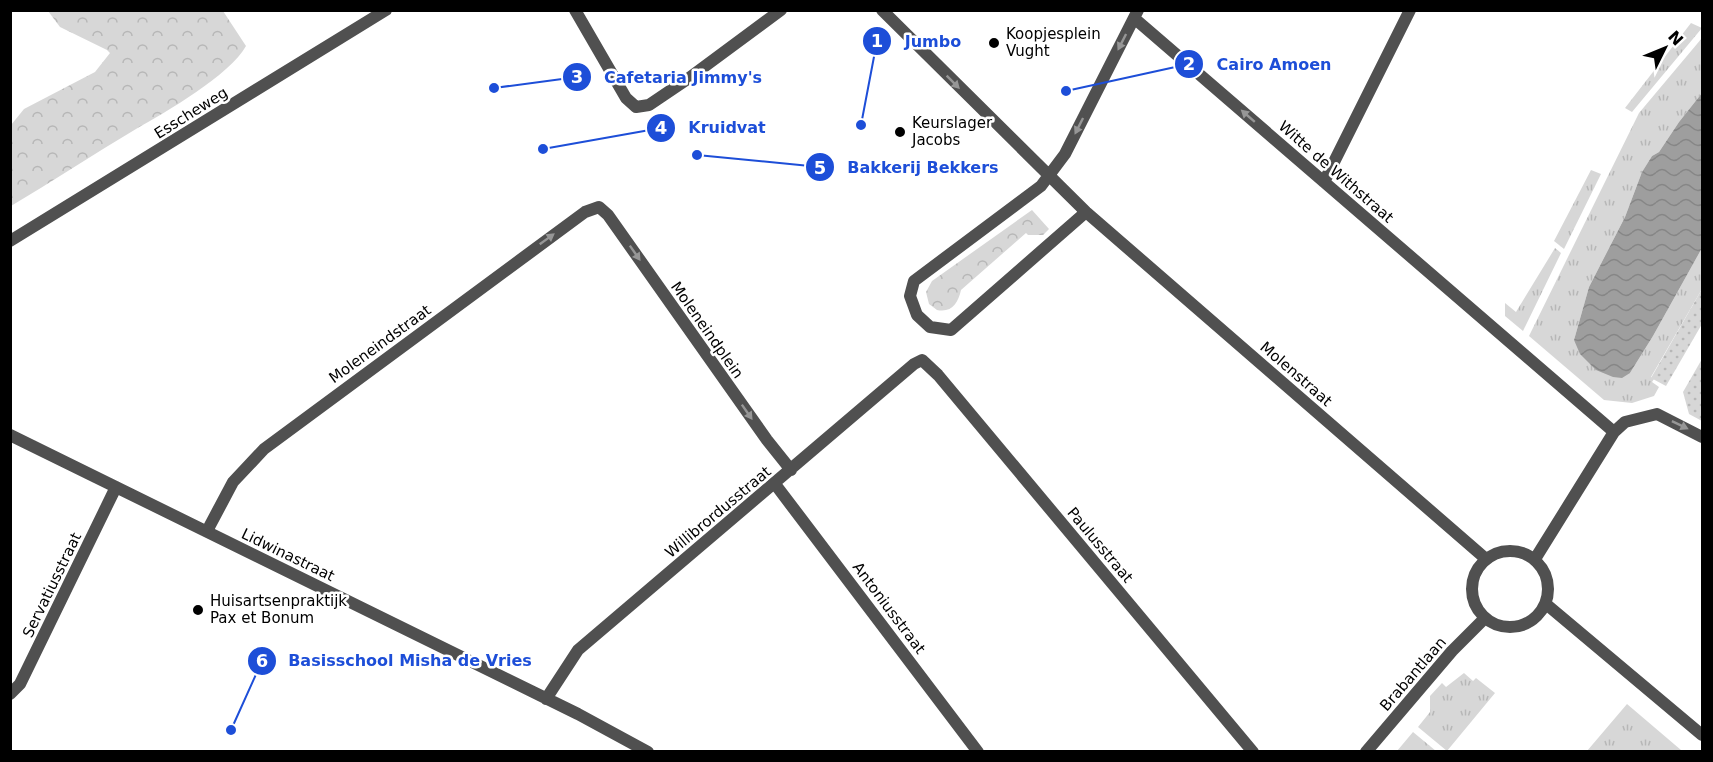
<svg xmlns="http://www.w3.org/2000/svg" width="1713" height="762" font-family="'DejaVu Sans',sans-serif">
	<defs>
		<pattern id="grass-tufts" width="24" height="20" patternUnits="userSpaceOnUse" patternTransform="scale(1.5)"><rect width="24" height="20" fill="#d7d7d7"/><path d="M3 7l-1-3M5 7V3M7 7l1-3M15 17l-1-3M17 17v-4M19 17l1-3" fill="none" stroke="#b7b7b7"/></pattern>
		<pattern id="forest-crowns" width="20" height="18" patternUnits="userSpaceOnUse" patternTransform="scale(1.5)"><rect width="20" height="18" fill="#d7d7d7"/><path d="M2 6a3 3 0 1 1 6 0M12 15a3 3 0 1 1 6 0" fill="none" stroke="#b7b7b7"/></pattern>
		<pattern id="park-dots" width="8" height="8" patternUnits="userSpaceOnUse" patternTransform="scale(1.5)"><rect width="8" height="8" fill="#d7d7d7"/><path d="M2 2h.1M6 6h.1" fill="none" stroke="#b7b7b7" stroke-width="1.8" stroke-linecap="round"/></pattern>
		<pattern id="water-waves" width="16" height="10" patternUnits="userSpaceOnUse" patternTransform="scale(1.5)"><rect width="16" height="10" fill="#9e9e9e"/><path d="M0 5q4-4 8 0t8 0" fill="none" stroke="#868686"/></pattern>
	</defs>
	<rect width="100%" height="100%" fill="#fff"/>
	<!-- grass -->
	<path fill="url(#grass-tufts)" d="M1691,23L1702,28L1632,112L1625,108Z
		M1702,38V93L1679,122L1659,152L1652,156L1642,172L1625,217L1589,287L1574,340L1630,373L1653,336L1702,248V289L1651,377L1654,379L1652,382L1659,387L1654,396L1632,403L1604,400L1529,336L1639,113Z
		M1591,170L1601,174L1564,249L1554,241Z
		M1555,248L1561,253L1523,331L1505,316V303L1516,312Z
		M1464,673L1473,681L1476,678L1495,693L1447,751L1418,727L1430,712V696L1442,683L1446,687Z
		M1627,704L1681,750L1679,751H1587Z
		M1413,732L1436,751H1397Z"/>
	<!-- forest -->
	<path fill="url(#forest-crowns)" d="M48,11H223L246,46C230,75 166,112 136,129C94,154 53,181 11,206V125L24,109L95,72L110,53L107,50L60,27Z
		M1032,210L1049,229L1043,235H1028L1026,233L961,290C958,303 952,313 937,310L929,304L926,292L932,281Z"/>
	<!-- park -->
	<path fill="url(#park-dots)" d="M1702,289V324L1666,386L1651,378Z
		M1702,359V421L1689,414L1683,392Z"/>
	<!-- water -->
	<path fill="url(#water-waves)" d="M1702,93V248L1653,336L1630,373L1622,378L1613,377L1596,370L1580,354L1574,340L1589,287L1625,217L1642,172L1652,156L1659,152L1679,122Z"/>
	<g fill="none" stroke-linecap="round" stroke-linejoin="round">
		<!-- minor -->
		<path stroke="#505050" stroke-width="12" d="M575,10L626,98L636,107L649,105L689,78L781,10
			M882,10L1086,212L1486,559
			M1134,18L1614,432
			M1324,182L1410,10
			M1086,212L951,330L930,327L917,315L910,296L914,281L1041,186L1065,154L1138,10
			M10,241L386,10
			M10,435L578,714L648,752
			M775,484L978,752
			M207,531L233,482L264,449L585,212L599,207L608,215L767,440L791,470
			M1472 589a38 38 0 1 1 76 0a38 38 0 1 1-76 0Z
			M1535,559L1614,432L1625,422L1657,414L1702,437
			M1546,604L1702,735
			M10,694L20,684L116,487
			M546,699L578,650L914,364L922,360L938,375L1253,752
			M1366,752L1452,651L1485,618"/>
	</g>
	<!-- one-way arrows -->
	<defs><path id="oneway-solid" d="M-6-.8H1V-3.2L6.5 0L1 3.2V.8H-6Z" transform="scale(1.5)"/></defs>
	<g fill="#969696">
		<use href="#oneway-solid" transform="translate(1122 42) rotate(117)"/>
		<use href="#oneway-solid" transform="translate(953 82) rotate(45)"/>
		<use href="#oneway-solid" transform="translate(1248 116) rotate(-139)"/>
		<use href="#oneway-solid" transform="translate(1079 126) rotate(117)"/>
		<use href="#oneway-solid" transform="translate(547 239) rotate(-36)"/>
		<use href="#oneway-solid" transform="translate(635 253) rotate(55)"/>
		<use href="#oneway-solid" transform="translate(747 412) rotate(55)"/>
		<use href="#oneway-solid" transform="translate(1680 425) rotate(26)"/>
	</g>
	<!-- markers -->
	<g fill="#000" stroke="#fff" stroke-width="2">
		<circle cx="994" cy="43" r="6"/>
		<circle cx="900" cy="132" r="6"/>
		<circle cx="198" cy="610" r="6"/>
	</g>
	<g text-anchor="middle" stroke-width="5" stroke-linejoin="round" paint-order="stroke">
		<!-- poi labels -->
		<g font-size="15" fill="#000" stroke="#fff" text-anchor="start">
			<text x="1006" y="39">Koopjesplein<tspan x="1006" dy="17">Vught</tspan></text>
			<text x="912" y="128">Keurslager<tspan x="912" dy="17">Jacobs</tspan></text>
			<text x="210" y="606">Huisartsenpraktijk<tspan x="210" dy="17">Pax et Bonum</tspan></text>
		</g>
		<!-- street labels -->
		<g font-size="15" fill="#000" stroke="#fff">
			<text transform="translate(191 113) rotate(-32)" y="5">Esscheweg</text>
			<text transform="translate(1336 172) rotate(41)" y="5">Witte de Withstraat</text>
			<text transform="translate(707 330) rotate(55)" y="5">Moleneindplein</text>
			<text transform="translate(380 344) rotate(-36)" y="5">Moleneindstraat</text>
			<text transform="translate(1296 374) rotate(41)" y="5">Molenstraat</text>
			<text transform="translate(718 512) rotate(-40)" y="5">Willibrordusstraat</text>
			<text transform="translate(1100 545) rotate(50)" y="5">Paulusstraat</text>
			<text transform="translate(288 555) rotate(26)" y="5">Lidwinastraat</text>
			<text transform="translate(52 585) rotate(-64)" y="5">Servatiusstraat</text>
			<text transform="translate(889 608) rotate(53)" y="5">Antoniusstraat</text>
			<text transform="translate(1413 674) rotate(-49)" y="5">Brabantlaan</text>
		</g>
	</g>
	<!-- callouts -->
	<path fill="none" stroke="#1d4ed8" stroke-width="2" d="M861 125L877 41M1066 91L1189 64M494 88L577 77M543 149L661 128M697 155L820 167M231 730L262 661"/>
	<g fill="#1d4ed8" stroke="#fff" stroke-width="2">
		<circle cx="861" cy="125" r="6"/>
		<circle cx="1066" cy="91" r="6"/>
		<circle cx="494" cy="88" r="6"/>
		<circle cx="543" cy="149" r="6"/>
		<circle cx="697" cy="155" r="6"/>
		<circle cx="231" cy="730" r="6"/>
		<circle cx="877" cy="41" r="15"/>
		<circle cx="1189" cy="64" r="15"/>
		<circle cx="577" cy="77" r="15"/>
		<circle cx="661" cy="128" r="15"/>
		<circle cx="820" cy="167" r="15"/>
		<circle cx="262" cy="661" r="15"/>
	</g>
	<g font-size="18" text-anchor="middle" font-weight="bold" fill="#fff">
		<text x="877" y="47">1</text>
		<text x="1189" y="70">2</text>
		<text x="577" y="83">3</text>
		<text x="661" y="134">4</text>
		<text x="820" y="174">5</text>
		<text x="262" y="667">6</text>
	</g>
	<g font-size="16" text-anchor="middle" font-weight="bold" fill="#1d4ed8" stroke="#fff" stroke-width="5" stroke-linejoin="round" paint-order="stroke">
		<text x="933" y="47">Jumbo</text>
		<text x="1274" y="70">Cairo Amoen</text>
		<text x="683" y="83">Cafetaria Jimmy's</text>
		<text x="727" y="133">Kruidvat</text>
		<text x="923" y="173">Bakkerij Bekkers</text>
		<text x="410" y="666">Basisschool Misha de Vries</text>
	</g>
	<!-- border -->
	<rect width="1713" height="762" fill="none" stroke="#000000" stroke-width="24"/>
	<!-- north arrow -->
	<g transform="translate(1665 48) rotate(47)" stroke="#ffffff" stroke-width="4.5" paint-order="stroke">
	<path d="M0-4.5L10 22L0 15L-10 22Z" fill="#000000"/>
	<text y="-9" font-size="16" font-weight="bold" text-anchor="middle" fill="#000000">N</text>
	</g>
</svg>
